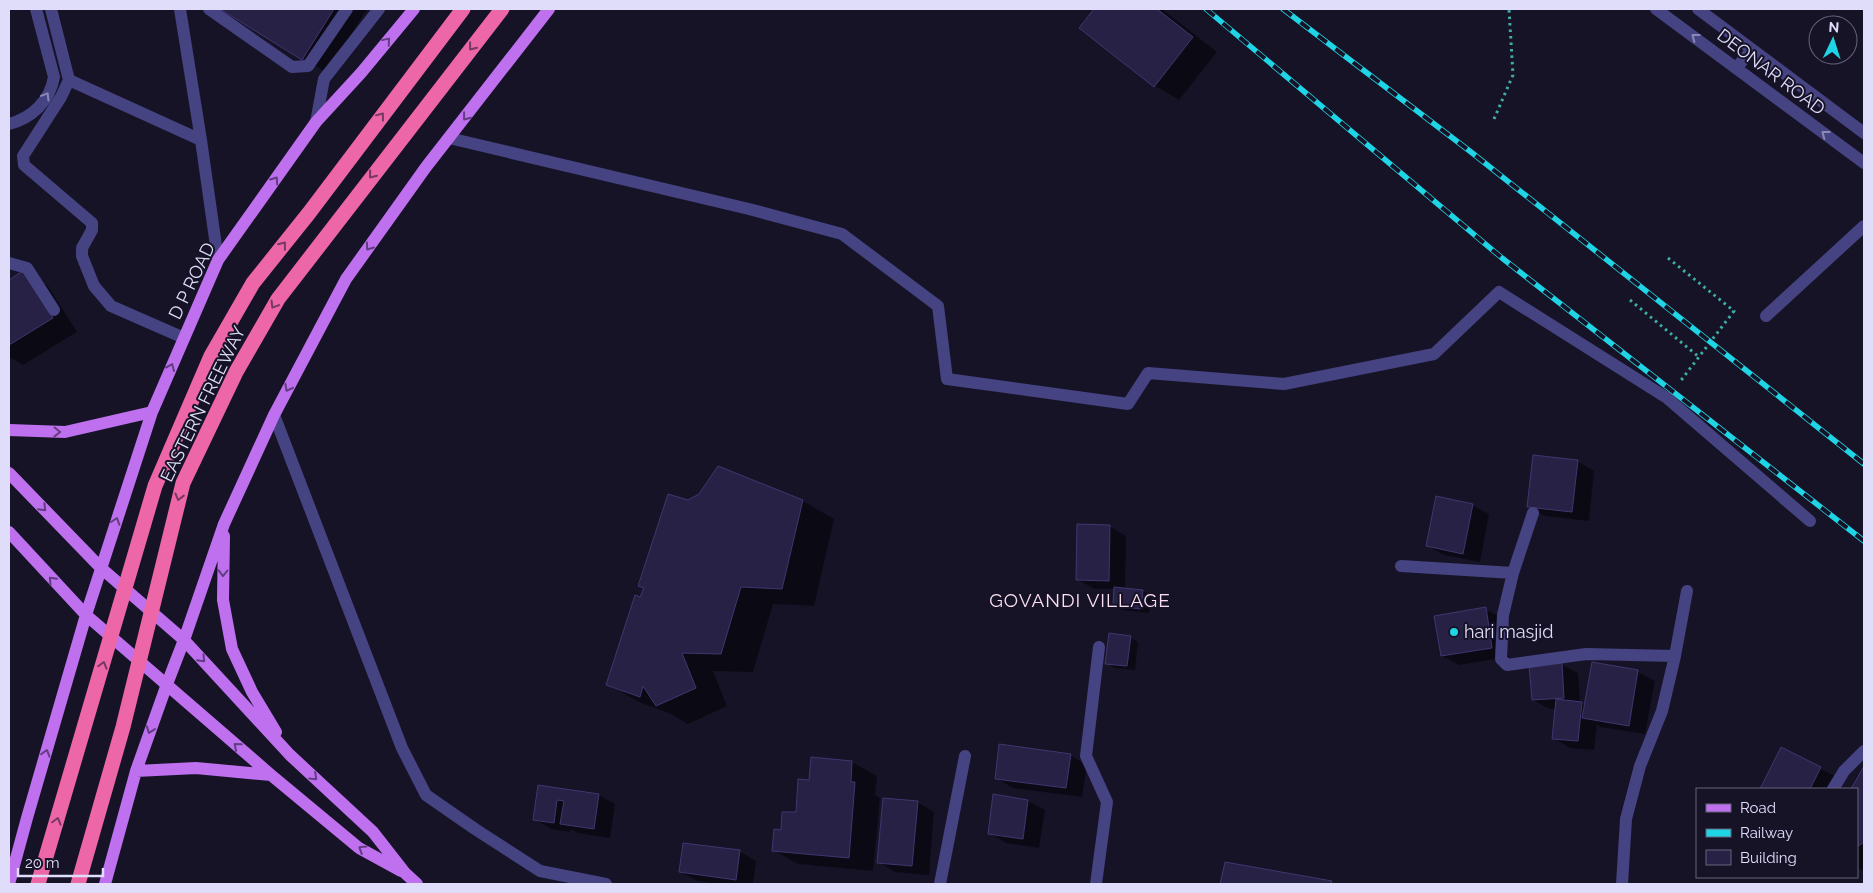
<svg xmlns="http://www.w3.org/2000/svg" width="1873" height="893" font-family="Raleway,sans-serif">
	<rect width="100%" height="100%" fill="#161327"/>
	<!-- shadow -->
	<path fill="#0007" d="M223,9H367L327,73Z
		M1096,9H1162L1217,52L1179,100L1155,86L1081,28Z
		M24,272L48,286L77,332L23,365L9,357V281Z
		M1577,461L1594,471L1589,521L1545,516L1528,507Z
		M803,501L834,519L814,606L773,604L753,672L713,671L727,706L688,724L671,714L639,702L608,684L641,598L688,502Z
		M1472,505L1489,514L1480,562L1444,555L1428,546Z
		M1109,526L1126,536L1125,589L1143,591L1151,596L1149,613L1122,610L1114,605L1115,589H1094L1077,579Z
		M1485,609L1502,618L1508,657L1459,665L1442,656Z
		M1130,637L1138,642L1135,670L1115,668L1107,663Z
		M1561,664L1578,673L1580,703L1586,706L1593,664L1638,672L1655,681L1645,734L1600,727L1597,724L1594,750L1570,748L1553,738L1556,709H1550L1533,700Z
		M1781,749L1837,777L1831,789H1762Z
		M1070,755L1087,765L1082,797L1013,788L996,778Z
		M812,758L852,762L877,776L875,795L880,798L873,871L798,864L773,850L782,831L797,814L810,781Z
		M1864,769V870L1863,871L1857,868V789H1852Z
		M539,786L599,795L615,804L610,838L578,833L571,829L570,832L551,829L534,819Z
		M994,796L1028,801L1045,810L1039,848L1006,843L989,833Z
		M917,802L934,812L929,875L895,872L879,862Z
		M739,851L756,861L753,884H719L697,881L681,872Z
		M1226,863L1331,883L1334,884H1222Z"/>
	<!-- building -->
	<path fill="#282146" stroke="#41366f" d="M220,9H334L302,60Z
		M1094,9H1157L1193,37L1154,87L1079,28Z
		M24,270L53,318L9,345V280Z
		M1533,455L1578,460L1572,512L1527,507Z
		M718,466L803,500L782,589L741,587L721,654L682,653L696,688L656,706L643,686L640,697L606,685L635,595L640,597L644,588L638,586L668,494L688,500L699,494Z
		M1436,496L1473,504L1463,554L1426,546Z
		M1077,524L1110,525L1109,581L1076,580Z
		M1114,587L1143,590L1141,609L1113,606Z
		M1486,607L1492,648L1441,656L1434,616Z
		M1109,633L1131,636L1127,666L1105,664Z
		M1592,662L1638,670L1629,726L1582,718Z
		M1562,663L1564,698L1532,700L1529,665Z
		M1556,699L1582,702L1578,741L1552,739Z
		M999,744L1071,754L1066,788L995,779Z
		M1781,747L1821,767L1810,789H1760Z
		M811,757L852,761L851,782H855L849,858L772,851L774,829L781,830L782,812H796L798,779L809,780Z
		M1864,766V842L1857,847V789H1851Z
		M538,785L599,794L594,829L560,824L564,801L557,800L554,823L533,820Z
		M993,794L1028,800L1023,839L988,834Z
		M883,798L918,801L912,866L877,863Z
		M683,843L740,850L736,880L679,872Z
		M1225,862L1332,881L1331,884H1220Z"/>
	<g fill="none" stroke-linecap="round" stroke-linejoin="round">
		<!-- path -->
		<path stroke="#3eaea6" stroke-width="3" stroke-dasharray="2.5 4" stroke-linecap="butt" d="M1494,119L1513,75L1509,9
			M1668,258L1734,311L1679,383
			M1630,300L1699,357"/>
		<!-- minor -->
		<path stroke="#454381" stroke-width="12" d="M51,9L69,80L61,97L23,156L24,165L92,223V230L82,248V256L94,286L111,306L184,338
			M180,9L201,140L218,260
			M209,9L292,67L308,66L347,9
			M1656,9L1864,163
			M1698,9L1864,133
			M1736,68L1752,50
			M69,80L201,140
			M316,122L324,79L379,9
			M9,124C32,118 50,101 54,77L36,9
			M449,138L749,209L842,234L938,306L947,379L1128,404L1148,373L1284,384L1434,354L1499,292L1667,398L1810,521
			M9,263L27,268L54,310
			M1766,316L1864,226
			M274,415L402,748L426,795L475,829L540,871L606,884
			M1401,566L1513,573L1503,615L1501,659L1507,665L1586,654L1675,656
			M1513,573L1533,513
			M1833,789L1844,771L1864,751
			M940,884L965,756
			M1096,884L1107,802L1086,756L1099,647
			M1622,884L1626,819L1640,766L1662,711L1675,656L1687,591"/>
		<!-- major -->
		<path stroke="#be70ef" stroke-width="12" d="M9,430L65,432L152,412
			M9,473L101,568L184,640L290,755L373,832L405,873L417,884
			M9,532L86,615L271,775L359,848L401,871
			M224,536L223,600L232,649L252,692L276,732
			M136,771L196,768L271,775
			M9,884L27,818L86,615L152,412L218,260L316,122L361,73L414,9
			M105,884L136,771L167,684L184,640L224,524L274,415L346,279L426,167L549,9"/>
		<!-- highway -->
		<path stroke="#ed66a8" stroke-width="15" d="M38,884L155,486L211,356L253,283L309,213L463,9
			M78,884L123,727L183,483L236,372L278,299L502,9"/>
		<!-- rail casing -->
		<g stroke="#1fd4e5" stroke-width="5.5">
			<path id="rail" d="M1206,9L1502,258L1864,541
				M1283,9L1471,152L1864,464"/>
		</g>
		<!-- rail -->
		<use href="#rail" stroke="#161327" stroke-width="4" stroke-dasharray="11" stroke-linecap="butt"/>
	</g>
	<!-- one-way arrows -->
	<defs><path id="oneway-chevron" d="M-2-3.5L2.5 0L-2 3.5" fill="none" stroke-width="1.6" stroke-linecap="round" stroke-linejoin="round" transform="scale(1.25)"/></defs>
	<g stroke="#8b88b8">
		<use href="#oneway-chevron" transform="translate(1695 37) rotate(-143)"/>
		<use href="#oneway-chevron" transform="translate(46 96) rotate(-59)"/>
		<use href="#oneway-chevron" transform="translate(1825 134) rotate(-143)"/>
	</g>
	<g stroke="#623d81">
		<use href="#oneway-chevron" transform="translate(387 41) rotate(-50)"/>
		<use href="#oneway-chevron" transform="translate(466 117) rotate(128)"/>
		<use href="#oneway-chevron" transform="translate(275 180) rotate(-55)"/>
		<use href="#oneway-chevron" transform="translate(369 247) rotate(126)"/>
		<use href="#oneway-chevron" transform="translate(171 367) rotate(-66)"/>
		<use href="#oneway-chevron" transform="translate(288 388) rotate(118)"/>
		<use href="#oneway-chevron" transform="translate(57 432) rotate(1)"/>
		<use href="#oneway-chevron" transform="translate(43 508) rotate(46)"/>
		<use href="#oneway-chevron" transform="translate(116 521) rotate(-72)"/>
		<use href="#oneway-chevron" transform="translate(223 573) rotate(91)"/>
		<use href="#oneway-chevron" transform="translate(52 580) rotate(-133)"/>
		<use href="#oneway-chevron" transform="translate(202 659) rotate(47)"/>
		<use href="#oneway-chevron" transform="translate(150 730) rotate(110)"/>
		<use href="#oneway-chevron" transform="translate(237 746) rotate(-139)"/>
		<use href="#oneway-chevron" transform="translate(46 753) rotate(-74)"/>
		<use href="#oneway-chevron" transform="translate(314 777) rotate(43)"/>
		<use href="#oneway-chevron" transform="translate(362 849) rotate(-148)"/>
	</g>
	<g stroke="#773861">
		<use href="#oneway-chevron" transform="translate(472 47) rotate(128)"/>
		<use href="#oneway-chevron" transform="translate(381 116) rotate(-53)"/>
		<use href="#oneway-chevron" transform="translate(372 175) rotate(128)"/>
		<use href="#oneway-chevron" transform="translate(283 245) rotate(-52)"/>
		<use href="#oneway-chevron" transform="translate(274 305) rotate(121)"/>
		<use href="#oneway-chevron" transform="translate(179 497) rotate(104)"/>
		<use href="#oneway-chevron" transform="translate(103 665) rotate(-74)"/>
		<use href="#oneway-chevron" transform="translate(57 821) rotate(-74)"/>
	</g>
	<!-- markers -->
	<circle fill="#1fd4e5" stroke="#161327" stroke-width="2" cx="1454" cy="632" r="5"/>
	<g text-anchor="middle" stroke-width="4" stroke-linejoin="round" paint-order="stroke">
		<!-- street labels -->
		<g font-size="18" fill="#e0ddfb" stroke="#161327">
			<text transform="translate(1771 72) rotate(37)" y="6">DEONAR ROAD</text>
			<text transform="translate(192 281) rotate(-64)" y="6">D P ROAD</text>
			<text transform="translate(203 404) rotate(-64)" y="6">EASTERN FREEWAY</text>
		</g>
		<!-- poi labels -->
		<g font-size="18" fill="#e0ddfb" stroke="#161327" text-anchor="start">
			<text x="1464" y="638">hari masjid</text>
		</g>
		<!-- neighbourhood labels -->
		<g font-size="19" letter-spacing="1" fill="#fbdff1" stroke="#161327">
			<text x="1080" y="607">GOVANDI VILLAGE</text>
		</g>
	</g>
	<!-- border -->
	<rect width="1873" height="893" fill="none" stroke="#e0ddfb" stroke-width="20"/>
	<!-- legend -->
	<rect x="1696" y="788" width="162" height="90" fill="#161327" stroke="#67647c"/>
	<rect x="1706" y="804" width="25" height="8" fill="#be70ef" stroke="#67647c"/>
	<text x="1740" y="813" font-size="15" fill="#e0ddfb">Road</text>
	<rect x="1706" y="829" width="25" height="8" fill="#1fd4e5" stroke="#67647c"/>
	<text x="1740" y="838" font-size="15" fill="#e0ddfb">Railway</text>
	<rect x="1706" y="850" width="25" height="15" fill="#282146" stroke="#67647c"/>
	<text x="1740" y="863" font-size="15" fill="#e0ddfb">Building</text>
	<!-- north arrow -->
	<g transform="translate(1833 40) rotate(4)"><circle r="24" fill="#161327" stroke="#67647c"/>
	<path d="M0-4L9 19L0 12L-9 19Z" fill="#1fd4e5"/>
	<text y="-8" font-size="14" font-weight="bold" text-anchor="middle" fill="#e0ddfb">N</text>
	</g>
	<!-- scale -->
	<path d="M18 868v8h85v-8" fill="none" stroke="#e0ddfb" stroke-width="2.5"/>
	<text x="25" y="868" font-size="15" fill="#e0ddfb" stroke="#161327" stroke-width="4" paint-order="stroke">20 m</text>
</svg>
